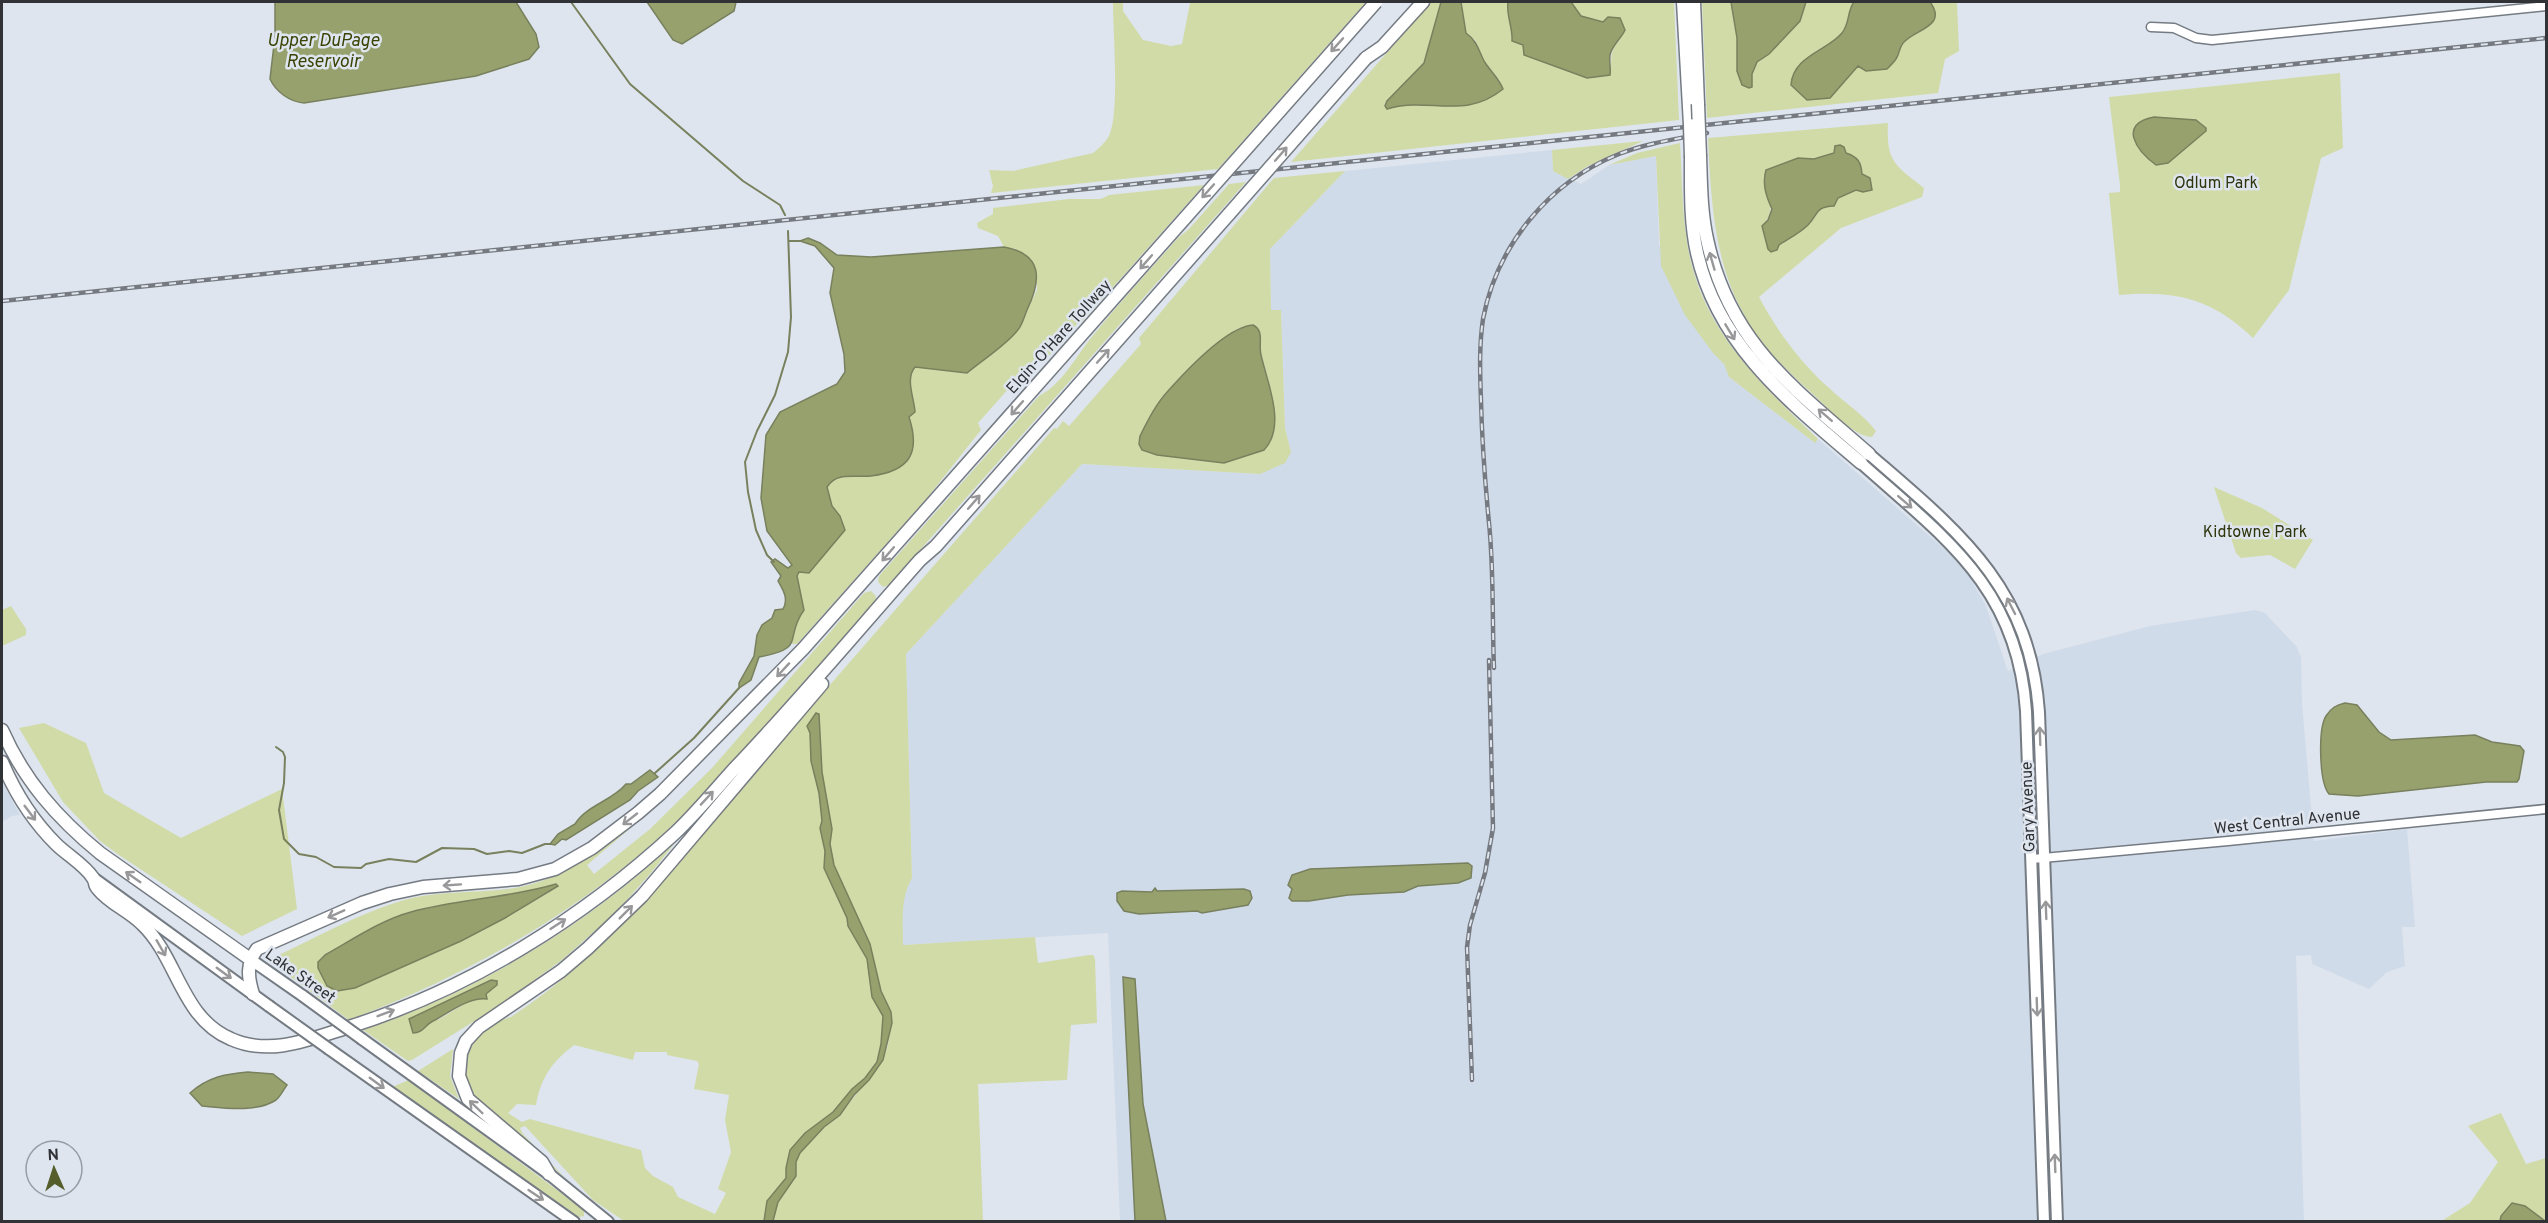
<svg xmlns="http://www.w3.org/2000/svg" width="2548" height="1223" font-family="Overpass,sans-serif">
	<rect width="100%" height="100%" fill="#dee5ee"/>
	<!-- built -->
	<path fill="#d0dbea" d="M1552,150L1553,171L1581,184L1609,165L1656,156L1659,245L1713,353L1725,364L1729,377L1815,443L1818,439L1948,552L1969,576L1986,606L2008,671L2043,654L2150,626L2255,610L2265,613L2297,647L2301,657L2302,703L2314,841L2407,829L2415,927H2402L2405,966L2387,972L2369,989L2312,964L2311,955L2296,956L2304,1222L1120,1221L1108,933L903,945L902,909L905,891L912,878L906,654L1082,464L1260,474L1291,452L1285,428L1281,311H1271L1270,249L1345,171Z
		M2,781L20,815L12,816L2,822Z"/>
	<!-- green -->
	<path fill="#d1dba7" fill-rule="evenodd" d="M1113,2H1123V11L1143,40L1171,46L1182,44L1190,3L1204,2H1366L1218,169L991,193L993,186L989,170L1013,171L1093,153C1099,148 1105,143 1109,136C1120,112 1113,32 1113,2Z
		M1426,2H1441L1424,63L1387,101L1416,106L1471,105L1500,81L1485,63L1475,40L1466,33L1461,2H1508C1506,16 1513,26 1512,41L1523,45L1525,55L1587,78L1610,75C1613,61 1608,51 1620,40L1603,22L1581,16L1571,2H1674L1679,120L1291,162L1427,7Z
		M1702,2H1957L1959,51L1945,59L1938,93L1707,118Z
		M2340,73L2343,148L2321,158L2289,290L2253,338C2212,298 2174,290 2119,295L2109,193L2120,192V185L2109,97Z
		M1888,123C1886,162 1895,165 1924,188L1922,197L1841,228L1759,297C1777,331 1800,362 1829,388C1845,403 1863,414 1876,431L1872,437C1855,437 1829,410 1817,398C1792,375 1764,350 1747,320C1714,265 1711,201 1708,138ZM1835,146C1857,161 1868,159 1856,190L1838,198L1834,206C1814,207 1819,214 1808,225C1800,233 1788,239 1779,245L1762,226C1777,211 1769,189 1766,170L1798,158L1814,159L1834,153Z
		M1643,141L1588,166L1568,179L1553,171L1552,150Z
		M1680,143C1682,174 1682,205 1686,235C1697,326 1757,380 1818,439L1815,443L1729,377L1724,364L1713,353L1685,315L1661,266L1656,156L1609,165L1637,153Z
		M1345,171L1270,249L1271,310H1281L1285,428L1291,452L1285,463L1260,474L1082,464L906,654L912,878C900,899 903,921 903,945L1035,937L1038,963L1089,955H1093L1095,959L1097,1023L1071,1025L1067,1080L978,1084L983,1221H773L778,1202L796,1176V1162L800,1153L824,1127L840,1115L883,1060L888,1045L891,1012L881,991L870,944L834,865L830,844L832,829L822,772L819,714L816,713L807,726L810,733L811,761L819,793L822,821L820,828L825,851L824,868L847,918L848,926L867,959L871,976V993L883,1016L881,1044L877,1062L865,1078L852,1089L833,1112L811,1128L791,1150L786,1168V1179L767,1201L764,1221H624L593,1200L525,1126L520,1128L523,1134L565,1178C549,1164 533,1150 517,1136C490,1113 446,1082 474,1043C481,1033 499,1019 511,1017C619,946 688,850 771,753C865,644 960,536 1054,428L1057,429L1063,421L1069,426L1141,344L1139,338L1274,178ZM1252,325C1261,356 1288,424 1264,450L1224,463L1157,455L1142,450L1139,444L1140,436L1237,329ZM574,1045L633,1060L635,1052H667V1055L697,1061L699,1064L694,1089L729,1095L725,1120L731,1152L718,1189L726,1193L715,1214L678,1197L673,1187L653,1176L645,1168L641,1150L530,1119L522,1122L508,1113L517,1104L536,1105C541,1077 552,1062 574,1045Z
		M1246,182L889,585L883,587L878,582L879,576L1039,396C1062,384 1075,358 1091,338C1118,304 1149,271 1178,238L1189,229L1229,184Z
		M1204,185L1080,324L1078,323L1049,356L1042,351L978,423L981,430L927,498L797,644H792L795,624L804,610L797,576L840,516C832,507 828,499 827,487C836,473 853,476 867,476C873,476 880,474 886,472L914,401L909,380L915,367L922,368L1017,331L1037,290V273L1016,249L1004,247L998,236L978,228L977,223L993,214V208L1069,199H1101L1109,195Z
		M2214,487L2262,508L2313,540L2295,569L2270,555L2241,558L2236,553Z
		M1922,511C1935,521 1950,530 1961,542C2025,611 2033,677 2037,766L2026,676L1998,598L1984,576L1959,545Z
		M871,591L876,596L875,602C837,644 800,686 763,728C723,774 681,821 633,860C547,930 452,981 349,1020L273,964L274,957C316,938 359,913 404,900C437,891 474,893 508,889C561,882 599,851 640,820L587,865L594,874L650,829L712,768L864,593ZM556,884L548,893L505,918L461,941L355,988L347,990L325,955C352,940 381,920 411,912C459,899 508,898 556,884Z
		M11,606L26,629V635L2,646V610Z
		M44,723L86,743L104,793L181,838L282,789L297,909L242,936L119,855L100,841L63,802L19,728Z
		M675,843L650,874L615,913L562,960L497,1007L412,1060L408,1061L363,1030C479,991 585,926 675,843ZM475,989L480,998L473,999L438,1020L409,1019Z
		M453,1049L450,1076L459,1099L418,1071Z
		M409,1080L584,1210V1216L579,1217L392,1087Z
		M2501,1113L2526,1164L2546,1158V1221L2440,1222L2470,1203L2498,1162L2468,1126Z"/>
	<!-- water -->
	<path fill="#97a16e" stroke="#78805d" stroke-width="1.5" d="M275,2H516L536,34L539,47L529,59L476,76L304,103C290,102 276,92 270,79L275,36Z
		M647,2H736L734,11L682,44L673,40Z
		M1441,2H1461L1466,33C1477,41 1478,49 1484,61C1490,71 1499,78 1503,89C1464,121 1428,96 1387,109L1385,106L1387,101L1424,63Z
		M1508,2H1571L1581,16L1603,22L1608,17L1620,18L1625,30C1621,39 1612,45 1610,55C1609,62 1611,68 1610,75L1587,78L1524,55L1523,45L1512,41C1513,27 1506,16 1508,2Z
		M1731,2H1806L1800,21L1769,54L1757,62L1752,74V87L1749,88L1742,85L1737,71V38Z
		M1854,2H1930C1948,26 1916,29 1904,42C1899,47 1900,53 1896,59C1894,62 1890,66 1887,69L1866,71L1858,66L1830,98L1807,100L1791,85C1793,56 1827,51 1842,33C1850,23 1847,11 1854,2Z
		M2154,117L2196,120L2206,128V131L2168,163L2156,165C2137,151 2117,124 2154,117Z
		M1840,145L1844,147L1846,153C1858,157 1861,162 1862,174L1870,178L1872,190L1863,192L1856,190L1838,198L1834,206C1814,207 1819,214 1808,225C1800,233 1788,239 1779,245L1777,250L1771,252L1768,249L1762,226L1768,220L1772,209C1766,196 1762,184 1766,170L1798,158L1814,159L1834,153L1835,146Z
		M808,238L820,243L837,255L871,257L1004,247C1044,254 1041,281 1027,310C1024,317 1022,326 1017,331C1005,346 981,361 967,373L915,367C905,379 914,397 915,412L909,417C921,454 909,471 871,476C855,478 837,471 827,487L832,506L840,516L845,530L809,573L799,572L797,576L804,610C783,639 808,648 759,657L751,680L739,688V683L754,656L757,635L762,625L772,618L775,610L783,609C789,599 783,590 778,581L781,576L771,562L775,559L788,568L792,565L767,531L761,498L766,435L780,412L837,384L845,372L844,354L830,293L834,268L815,246L800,241Z
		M1253,325C1265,331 1258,344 1261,355C1267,382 1287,426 1264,450L1224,463L1157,455L1142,450L1139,444L1140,436C1148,420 1156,404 1168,391C1185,372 1226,327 1253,325Z
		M2345,703L2357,705L2379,732L2391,740L2475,735L2492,742L2520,746L2524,751L2519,779L2517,782H2486L2358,796L2329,794C2319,782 2318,729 2326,716C2331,708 2336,705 2345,703Z
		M816,713L819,714L822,772L832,829L830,844L834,865L870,944L881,991L891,1012L892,1023L883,1060L869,1080L854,1095L840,1115L824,1127L800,1153L796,1162V1176L778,1202L773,1221H764L767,1201L786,1178V1168L790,1150L805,1133L833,1112L852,1089L865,1078L877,1062L881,1044L883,1016L872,997L867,959L848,926L847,918L824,868L825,851L820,828L822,821L819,793L811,761L810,733L807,726Z
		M650,770L658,777L638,791L630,800L566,840L562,839L555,845L550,844L558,834L575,824C587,805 612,801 626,784H631Z
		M1468,863L1472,866L1471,878L1458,883L1418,886L1404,892L1348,895L1309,901H1292L1289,898L1292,889L1288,885L1292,875L1310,869Z
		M556,884L558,886L505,918L461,941L355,988L337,991L327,986L318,968V962L325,955C352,940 381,920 411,912C459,899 509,898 556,884Z
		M1155,888L1157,891L1244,889L1250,891L1252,898L1248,905L1202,913L1197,911L1139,914L1124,911L1117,901V893L1122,891L1152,892Z
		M1123,977L1135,979L1143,1104L1166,1221H1135Z
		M491,980L497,981V985L486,994L487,999C468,997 449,1013 433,1021C425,1025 423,1033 413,1033L409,1019Z
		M248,1072L273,1074L287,1085C284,1089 280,1097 276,1100C256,1113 224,1108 202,1106L190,1093C208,1077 225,1074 248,1072Z
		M2512,1203L2525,1206L2545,1221H2500L2501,1216Z"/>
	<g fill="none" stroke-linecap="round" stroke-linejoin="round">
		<!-- stream -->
		<path stroke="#78805d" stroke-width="2" d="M571,2L630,84L743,181L780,205L785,215
			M789,241H800
			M774,562L767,555L756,530L748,492L745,462L757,431L775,395L788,352L791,317L788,231
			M276,747L283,752L285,757L284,783L279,810L284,839L299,854L316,857L334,867L361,868L366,864L389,859L416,862L442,848L474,849L487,854L509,851L522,853L545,844H551
			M655,773L694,738L739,688"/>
		<!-- minor casing -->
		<g stroke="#757b83" stroke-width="11">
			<path id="minor" d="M2151,27L2174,28L2196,38L2212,40L2546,6
				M2031,859L2228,841L2546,809"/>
		</g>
		<!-- major casing -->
		<g stroke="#757b83" stroke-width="14">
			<path id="major" d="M1869,454C1958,531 2030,586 2039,712L2057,1222
				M1861,463C1945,538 2018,588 2026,711L2044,1222
				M92,877L269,1006
				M250,959L303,996
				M362,1039L549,1174L608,1222
				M329,1049L574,1222"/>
		</g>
		<!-- highway casing -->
		<g stroke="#757b83" stroke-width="15">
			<path id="highway" d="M1683,2L1690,125
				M1694,2L1698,104
				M1366,58L1382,47L1423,2
				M1700,156C1701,184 1701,212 1707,239C1729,343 1794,388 1869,454
				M1691,157C1691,189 1690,222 1697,253C1718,347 1792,404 1861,463
				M2,730C24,780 57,818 100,853L250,959
				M2,762C15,793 32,820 56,844C67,855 85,865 93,878C97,885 93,883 98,889C109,903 129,911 142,924C178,958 181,1018 231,1039C271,1057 313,1038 352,1026C471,988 583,918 675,833C696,813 715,790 734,769C798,702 858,630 920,560L936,546L1229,214
				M253,994C248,978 246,964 257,949L362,903L390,894L423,887L518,879L555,869L592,848L638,813L660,794L803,649L1185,218
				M549,1174L542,1162L468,1099L459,1076L461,1053L466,1041L479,1027L561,971L588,948L642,896L822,684"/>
		</g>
		<!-- minor -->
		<use href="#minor" stroke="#fff" stroke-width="8"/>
		<!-- major -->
		<use href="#major" stroke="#fff" stroke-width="10"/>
		<!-- highway -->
		<use href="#highway" stroke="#fff" stroke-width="12"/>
		<!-- rail casing -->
		<g stroke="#767a80" stroke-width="4.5">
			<path id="rail" d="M2,301L2546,38
				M1494,668C1492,620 1494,571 1489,523C1485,482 1482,442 1481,401C1480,373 1479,346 1483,319C1497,245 1549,182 1619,154C1647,143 1677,139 1707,133
				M1472,1080L1467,947L1470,925L1485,873L1493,828L1489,660"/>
		</g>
		<!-- rail -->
		<use href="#rail" stroke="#dee5ee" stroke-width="2" stroke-dasharray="7" stroke-linecap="butt"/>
		<!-- major-bridge casing -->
		<g stroke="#757b83" stroke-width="14" stroke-linecap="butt">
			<path id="major-bridge" d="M303,996L362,1039
				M269,1006L329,1049"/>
		</g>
		<!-- highway-bridge casing -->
		<g stroke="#757b83" stroke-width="15" stroke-linecap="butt">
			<path id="highway-bridge" d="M1698,104L1700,156
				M1690,125L1691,157
				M1229,214L1366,58
				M1185,218L1376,2"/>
		</g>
		<!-- major-bridge -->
		<use href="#major-bridge" stroke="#fff" stroke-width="10"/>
		<!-- highway-bridge -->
		<use href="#highway-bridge" stroke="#fff" stroke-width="12"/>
	</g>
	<!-- one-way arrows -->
	<defs><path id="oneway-shaft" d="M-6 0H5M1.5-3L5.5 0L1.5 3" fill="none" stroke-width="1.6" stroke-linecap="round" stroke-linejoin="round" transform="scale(1.5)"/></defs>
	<g stroke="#98989a">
		<use href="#oneway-shaft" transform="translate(1337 45) rotate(132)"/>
		<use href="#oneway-shaft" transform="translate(1281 154) rotate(-49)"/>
		<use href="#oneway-shaft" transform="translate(1208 191) rotate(132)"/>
		<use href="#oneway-shaft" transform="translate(1712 261) rotate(-106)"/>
		<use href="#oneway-shaft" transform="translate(1146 262) rotate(131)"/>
		<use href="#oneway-shaft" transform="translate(1730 332) rotate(59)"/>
		<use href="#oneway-shaft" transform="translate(1103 356) rotate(-48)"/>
		<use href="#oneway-shaft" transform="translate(1017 408) rotate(131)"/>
		<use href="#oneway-shaft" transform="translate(1825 415) rotate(-139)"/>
		<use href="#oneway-shaft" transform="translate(974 502) rotate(-49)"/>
		<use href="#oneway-shaft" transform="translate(1905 502) rotate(41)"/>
		<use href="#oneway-shaft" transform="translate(888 554) rotate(131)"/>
		<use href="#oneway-shaft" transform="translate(2011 606) rotate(-117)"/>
		<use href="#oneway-shaft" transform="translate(783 670) rotate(133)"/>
		<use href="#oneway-shaft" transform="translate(2040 736) rotate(-92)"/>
		<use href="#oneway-shaft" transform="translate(707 798) rotate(-47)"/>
		<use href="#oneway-shaft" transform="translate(30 813) rotate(53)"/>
		<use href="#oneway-shaft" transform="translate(630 819) rotate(142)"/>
		<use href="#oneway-shaft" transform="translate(133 877) rotate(-145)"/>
		<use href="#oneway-shaft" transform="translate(452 885) rotate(176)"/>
		<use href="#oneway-shaft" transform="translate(2046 910) rotate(-92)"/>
		<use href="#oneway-shaft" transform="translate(626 912) rotate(-45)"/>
		<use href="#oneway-shaft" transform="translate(336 914) rotate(156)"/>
		<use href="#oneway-shaft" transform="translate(558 924) rotate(-33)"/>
		<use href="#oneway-shaft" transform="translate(161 948) rotate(60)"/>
		<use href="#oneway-shaft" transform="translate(224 973) rotate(36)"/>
		<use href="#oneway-shaft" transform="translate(2037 1007) rotate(88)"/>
		<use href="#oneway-shaft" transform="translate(386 1013) rotate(-21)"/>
		<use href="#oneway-shaft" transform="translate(377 1083) rotate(36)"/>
		<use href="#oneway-shaft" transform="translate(476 1107) rotate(-136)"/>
		<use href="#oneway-shaft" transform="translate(2055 1163) rotate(-92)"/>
		<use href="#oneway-shaft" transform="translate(536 1195) rotate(34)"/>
	</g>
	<g text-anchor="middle" stroke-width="5" stroke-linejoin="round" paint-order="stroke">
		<!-- park labels -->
		<g font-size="16" fill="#2f350c" stroke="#dee5ee">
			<text x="2216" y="188">Odlum Park</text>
			<text x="2255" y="537">Kidtowne Park</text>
		</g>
		<!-- street labels -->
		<g font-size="16" fill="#303236" stroke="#dee5ee">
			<text transform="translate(1058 336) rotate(-48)" y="6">Elgin-O'Hare Tollway</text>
			<text transform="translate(2027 807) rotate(-92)" y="6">Gary Avenue</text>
			<text transform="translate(2287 820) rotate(-6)" y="6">West Central Avenue</text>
			<text transform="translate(301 975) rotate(35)" y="6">Lake Street</text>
		</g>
		<!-- water labels -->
		<g font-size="18" font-style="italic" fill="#3b4304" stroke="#dee5ee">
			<text x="323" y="46">Upper DuPage<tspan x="323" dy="21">Reservoir</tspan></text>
		</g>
	</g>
	<!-- border -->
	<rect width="2548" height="1223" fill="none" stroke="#303236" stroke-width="6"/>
	<!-- north arrow -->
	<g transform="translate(54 1169) rotate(357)"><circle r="28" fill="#dee5ee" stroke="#989da4" stroke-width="1.5"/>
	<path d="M0-4.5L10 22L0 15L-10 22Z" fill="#555d2b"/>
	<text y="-9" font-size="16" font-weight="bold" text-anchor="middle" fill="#303236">N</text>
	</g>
</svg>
